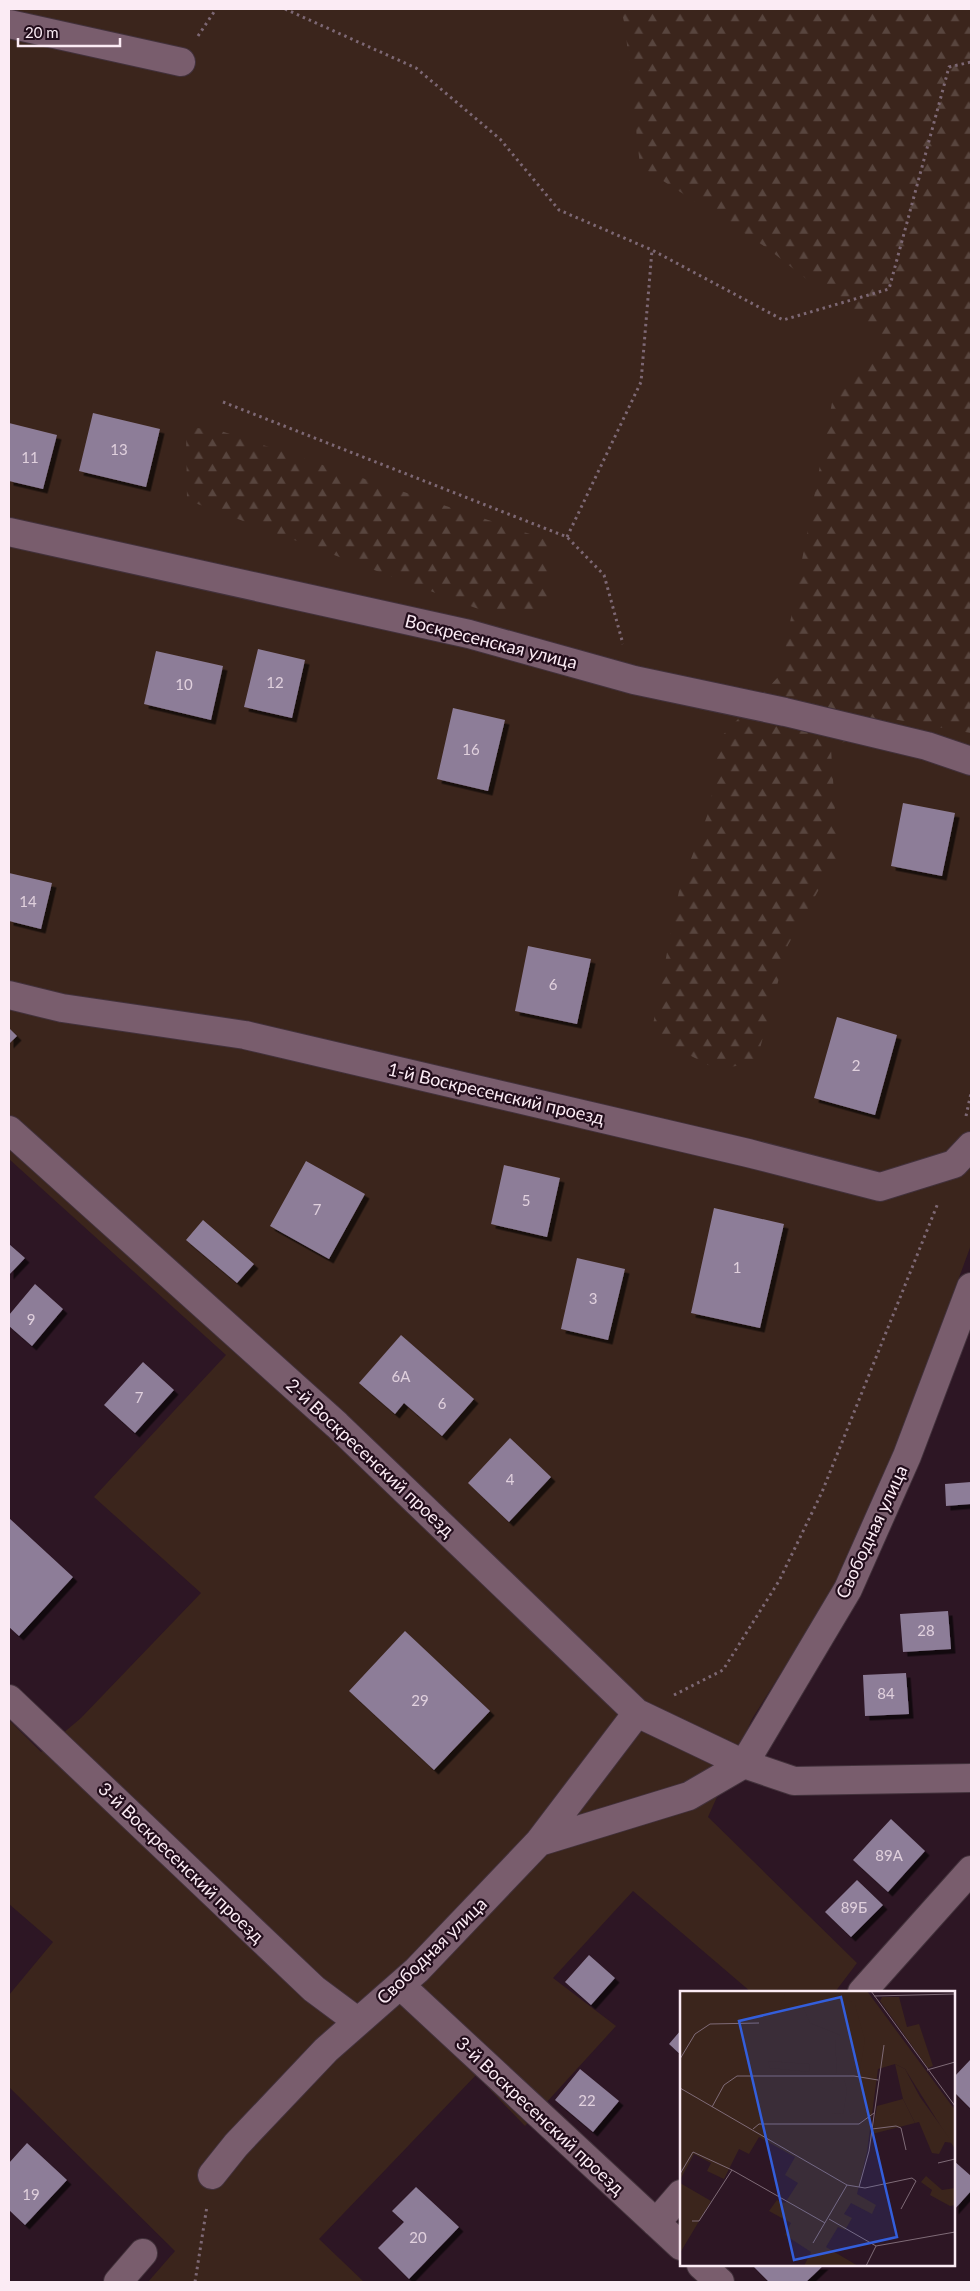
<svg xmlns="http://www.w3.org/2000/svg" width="980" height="2291" font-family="Lato,sans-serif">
	<defs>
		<pattern id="forest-firs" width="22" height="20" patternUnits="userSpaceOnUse" patternTransform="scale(1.25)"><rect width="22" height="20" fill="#3b251c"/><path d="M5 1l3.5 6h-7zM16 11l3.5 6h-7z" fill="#58453e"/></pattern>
		<filter id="shadow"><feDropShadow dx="4.5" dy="4.5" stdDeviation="0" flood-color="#0009"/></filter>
	</defs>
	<rect width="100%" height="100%" fill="#2d1624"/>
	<!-- green -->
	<path fill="#3b251c" d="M9,9H971V1245L890,1465L837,1584L752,1719L708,1817L857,1963L835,1992H751L633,1891L553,1978L616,2026L525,2126L476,2075L319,2239L364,2282H148L175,2251L9,2087V1995L53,1942L9,1904V1720L41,1752L81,1718L201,1593L94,1497L226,1355L9,1159Z"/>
	<!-- forest -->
	<path fill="url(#forest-firs)" d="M621,9H971V733L887,718L831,749L838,855L788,945L756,1063L716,1069L651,1035L679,891L710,808L719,739L780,675L835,387L890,345L767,248L640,166L625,26Z
		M186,427L218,430L548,540L554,575L542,612L481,610L187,500Z"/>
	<!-- building -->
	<path fill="#8d7d98" filter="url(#shadow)" d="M93,413L160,429L146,487L79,471Z
		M9,423L57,435L43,489L9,481Z
		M258,649L305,660L292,718L244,707Z
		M156,651L223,666L211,720L144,704Z
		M453,708L505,720L488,791L437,779Z
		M903,803L955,813L942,876L891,866Z
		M9,873L52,883L41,929L9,921Z
		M528,946L591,959L577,1024L515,1011Z
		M837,1017L897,1035L875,1115L814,1098Z
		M9,1028L17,1036L9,1044Z
		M306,1161L365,1194L329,1259L270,1226Z
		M504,1165L560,1178L547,1237L491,1224Z
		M714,1208L784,1224L760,1328L691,1313Z
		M203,1220L254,1264L237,1283L186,1240Z
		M9,1244L25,1258L9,1275Z
		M577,1258L625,1269L608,1340L561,1329Z
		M35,1284L63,1309L32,1346L9,1326V1315Z
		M401,1335L474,1399L442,1436L404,1403L395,1414L359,1383Z
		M143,1362L174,1390L135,1433L104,1405Z
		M510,1438L551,1477L509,1522L468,1483Z
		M971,1482V1504L946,1506L945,1484Z
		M9,1518L73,1577L19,1636L9,1627Z
		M948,1611L951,1649L903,1652L900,1614Z
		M405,1631L490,1711L434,1770L349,1691Z
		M906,1673L909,1714L865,1716L863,1675Z
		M891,1819L925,1851L888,1892L853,1860Z
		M857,1880L883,1905L851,1937L825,1912Z
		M589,1955L615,1978L591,2005L565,1982Z
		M681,2030V2055L669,2044Z
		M971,2059V2109L954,2092V2077Z
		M580,2069L619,2101L593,2132L555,2100Z
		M27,2143L67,2180L25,2225L9,2210V2163Z
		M954,2161L971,2176V2191L954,2210Z
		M416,2187L459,2227L409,2279L378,2248L404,2222L392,2211Z
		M756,2265H824L806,2282H769L754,2267Z"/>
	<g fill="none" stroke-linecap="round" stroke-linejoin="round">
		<!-- minor casing -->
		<g stroke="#42313b" stroke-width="30">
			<path id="minor" d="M9,24L181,62
				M9,532L469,634L634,680L785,712L927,746L971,761
				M9,995L62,1008L245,1035L748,1153L880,1187L954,1164L971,1146
				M9,1130L337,1425L637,1713L744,1764L794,1781L971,1778
				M9,1699L314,1989L357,2021
				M539,1842L689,1796L744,1764L848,1589L907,1456L971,1287
				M400,1985L681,2246
				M862,1992L971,1870
				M212,2175L236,2145L326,2050L417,1970L539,1842L637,1713
				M656,2223L681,2194
				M701,2265L720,2282
				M118,2282L143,2253"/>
		</g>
		<!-- path -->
		<path stroke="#7d6874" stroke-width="3" stroke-dasharray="2.5 4" stroke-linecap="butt" d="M285,9L416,68L500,139L559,210L652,250L783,320L889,289L949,67L971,62
			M198,36L216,9
			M223,402L567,537L604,575L623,644
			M567,537L641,382L652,250
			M966,1116L971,1093
			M674,1695L723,1670L779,1581L822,1492L938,1203
			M195,2282L207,2206"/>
		<!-- minor -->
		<use href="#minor" stroke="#795d6d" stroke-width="28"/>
	</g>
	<g text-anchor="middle" stroke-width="4.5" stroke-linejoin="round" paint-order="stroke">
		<!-- number labels -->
		<g font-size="15" fill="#e0d0dd">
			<text x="119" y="455">13</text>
			<text x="30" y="463">11</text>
			<text x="275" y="688">12</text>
			<text x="184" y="690">10</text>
			<text x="471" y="755">16</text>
			<text x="28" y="907">14</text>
			<text x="553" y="990">6</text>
			<text x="856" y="1071">2</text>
			<text x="526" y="1206">5</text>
			<text x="317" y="1215">7</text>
			<text x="737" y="1273">1</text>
			<text x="593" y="1304">3</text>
			<text x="31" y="1325">9</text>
			<text x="401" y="1382">6А</text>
			<text x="139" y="1403">7</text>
			<text x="442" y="1409">6</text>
			<text x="510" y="1485">4</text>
			<text x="926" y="1636">28</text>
			<text x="886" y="1699">84</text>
			<text x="420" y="1706">29</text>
			<text x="889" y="1861">89А</text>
			<text x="854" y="1913">89Б</text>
			<text x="587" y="2106">22</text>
			<text x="31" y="2200">19</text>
			<text x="418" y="2243">20</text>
		</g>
		<!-- street labels -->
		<g font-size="18" fill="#fbebf4" stroke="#220d1b">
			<text transform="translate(491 642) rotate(14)" y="6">Воскресенская улица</text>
			<text transform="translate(496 1094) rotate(13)" y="6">1-й Воскресенский проезд</text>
			<text transform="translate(370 1458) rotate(43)" y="6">2-й Воскресенский проезд</text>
			<text transform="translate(872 1532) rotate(-65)" y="6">Свободная улица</text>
			<text transform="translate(181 1863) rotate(44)" y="6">3-й Воскресенский проезд</text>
			<text transform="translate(432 1951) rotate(-44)" y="6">Свободная улица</text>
			<text transform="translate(540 2116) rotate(43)" y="6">3-й Воскресенский проезд</text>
		</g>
	</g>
	<!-- overview -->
	<g transform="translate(680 1991)">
		<rect width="275" height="275" fill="#2d1624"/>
		<path d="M0,0H187L275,119V158L225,78L215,73L198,78L187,161L177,203L196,214L192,223L171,212L164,223L172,227L165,239L158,236L146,256L178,275H124L131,261L105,244L111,232L89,220L97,209L105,212L118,192L105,184L115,166L79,146L69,163L59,158L44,188L27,180L31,172L14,163L0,189ZM223,108L235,132L192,143L197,115ZM0,192L31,210L0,262Z" fill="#3b251c"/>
		<path d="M106,0H157L175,14L185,49L179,83H169L164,88L167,99L163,123L152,122V90L157,81L155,50L160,44L130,32L120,9L100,16ZM202,6H219L227,36L239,33L253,75L248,77L200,10ZM88,70L129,73L130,81L90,77ZM215,73L225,78L240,106L273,152L265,151L259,163L252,162L239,131L235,132L223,108ZM246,185L262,199L275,197V214L270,215L250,204L252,199L241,191Z" fill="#3b251c"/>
		<path fill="none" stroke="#7f6b77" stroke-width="1" d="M191,0L275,115M194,5L275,3M0,68L15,43L30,33L79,32M247,79L275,71M0,97L167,194L185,197L232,187L236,190L221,218M32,116L44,94L57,85H174L198,89M73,138L79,133H179L194,122M192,138L216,135L221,137L226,159M258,172L275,168M0,183L13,161L52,179M179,196L189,160L204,54M149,228L196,255M12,230H19L52,179L145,232M133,252L167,194M196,255L275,241M186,275L196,255"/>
		<path fill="#335edb" fill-opacity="0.15" stroke="#335edb" stroke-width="2.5" d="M161,6L217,246L114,269L59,30Z"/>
		<rect width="275" height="275" fill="none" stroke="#fbebf4" stroke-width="2.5"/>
	</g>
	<!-- border -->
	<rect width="980" height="2291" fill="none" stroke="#fbebf4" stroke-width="20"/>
	<!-- scale -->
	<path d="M18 38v8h102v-8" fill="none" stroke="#fbebf4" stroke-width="2.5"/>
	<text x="25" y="38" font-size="15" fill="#fbebf4" stroke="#220d1b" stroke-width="4" paint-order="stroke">20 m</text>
</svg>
